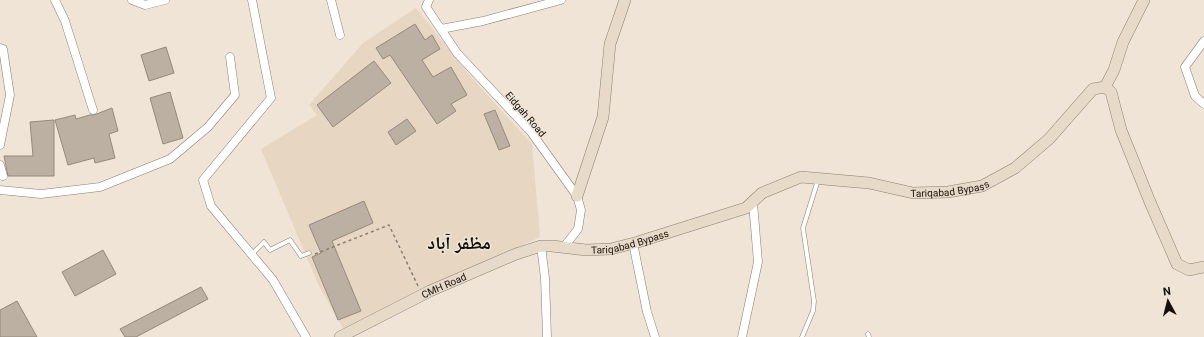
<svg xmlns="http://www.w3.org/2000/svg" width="1204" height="337" font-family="Roboto,'Noto Naskh Arabic',sans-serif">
	<rect width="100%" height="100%" fill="#efe4d5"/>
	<!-- built -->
	<path fill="#e7d7c2" d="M416,8L472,78L532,144L540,237L344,330L318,284L261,149L317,115L309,105L363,43Z"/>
	<!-- building -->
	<path fill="#bbb0a2" stroke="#94897c" d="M415,24L425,40L432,35L440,49L422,60L433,77L451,67L467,95L451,104L456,111L437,124L390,55L383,59L376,48Z
		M166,47L174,73L149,81L141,55Z
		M374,61L391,83L333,127L317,105Z
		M170,92L183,138L163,144L150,98Z
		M112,108L118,131L109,134L115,158L95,163L94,158L68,165L55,120L75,115L76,119L90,115H94Z
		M495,110L510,146L499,150L484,114Z
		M407,119L416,131L396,145L388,132Z
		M54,120V176H8L4,156H33L30,122Z
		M364,201L373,223L332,241L361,311L338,320L312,257L321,253L309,225Z
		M103,250L116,274L75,296L62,272Z
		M201,287L208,299L136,337H125L120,329Z
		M17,301L37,337H0V310Z"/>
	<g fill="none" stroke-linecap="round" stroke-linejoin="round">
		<!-- lane casing -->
		<g stroke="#8a7f72" stroke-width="5">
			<path id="lane" d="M252,254L264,242L270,250L290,240L301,256L309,253
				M868,334L869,337
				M802,337L813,311L814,301L803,228L818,180"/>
		</g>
		<!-- street casing -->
		<g stroke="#8a7f72" stroke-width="9">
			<path id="street" d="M55,0L65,21L93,110
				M132,0L145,5L165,0
				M252,0L271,98L203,180L211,206L273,280L306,337
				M331,0L340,35
				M429,0L426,7L457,53L531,132L577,196L581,210L578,229L563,248
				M441,29L483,21L561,0
				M1204,41L1185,67L1195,96L1204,104
				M0,48L3,49L10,95L0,145
				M0,165L3,176
				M0,190L41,194L100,187L170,159L208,127L235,95L230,57
				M633,243L647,312L655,337
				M541,246L545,278L547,337
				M742,337L758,262L753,203"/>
		</g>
		<!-- secondary casing -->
		<g stroke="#8a7f72" stroke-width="12">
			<g id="secondary">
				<path d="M1105,87L1114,70L1123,42L1144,0"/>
				<path d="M577,196L603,117L610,44L625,0"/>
				<path id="s1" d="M340,337L430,291L516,254L541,246H552L586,250L611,249L638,242L746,208L762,193L801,177L869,183L913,193L948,192L982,186L1015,168L1049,139L1093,89L1105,87L1111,92L1121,130L1150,202L1177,264L1189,270L1204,267"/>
			</g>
		</g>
		<!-- path -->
		<path stroke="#867f74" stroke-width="1.5" stroke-dasharray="3 3" stroke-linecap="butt" d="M315,254L389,225L418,286"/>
		<!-- lane -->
		<use href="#lane" stroke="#fff" stroke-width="4"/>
		<!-- street -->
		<use href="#street" stroke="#fff" stroke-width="8"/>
		<!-- secondary -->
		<use href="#secondary" stroke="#e8dac8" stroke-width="11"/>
	</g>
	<g text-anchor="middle" stroke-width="3" stroke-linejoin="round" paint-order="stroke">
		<!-- street labels -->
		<g font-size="10" fill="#14100b" stroke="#efe4d5">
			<text transform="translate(526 114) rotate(49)" y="4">Eidgah Road</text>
			<text dy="4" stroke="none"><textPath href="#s1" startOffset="647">Tariqabad Bypass</textPath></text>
			<text dy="4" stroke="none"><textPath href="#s1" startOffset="311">Tariqabad Bypass</textPath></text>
			<text dy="4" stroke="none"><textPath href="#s1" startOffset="116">CMH Road</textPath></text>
		</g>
		<!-- town labels -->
		<g font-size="18" font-weight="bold" fill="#14100b" stroke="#efe4d5">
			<text x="459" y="249">مظفر آباد</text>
		</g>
	</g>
	<!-- north arrow -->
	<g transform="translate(1168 301) rotate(353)" stroke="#efe4d5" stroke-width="3" paint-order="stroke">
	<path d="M0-3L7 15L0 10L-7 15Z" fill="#14100b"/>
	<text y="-6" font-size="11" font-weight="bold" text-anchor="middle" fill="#14100b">N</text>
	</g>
</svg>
